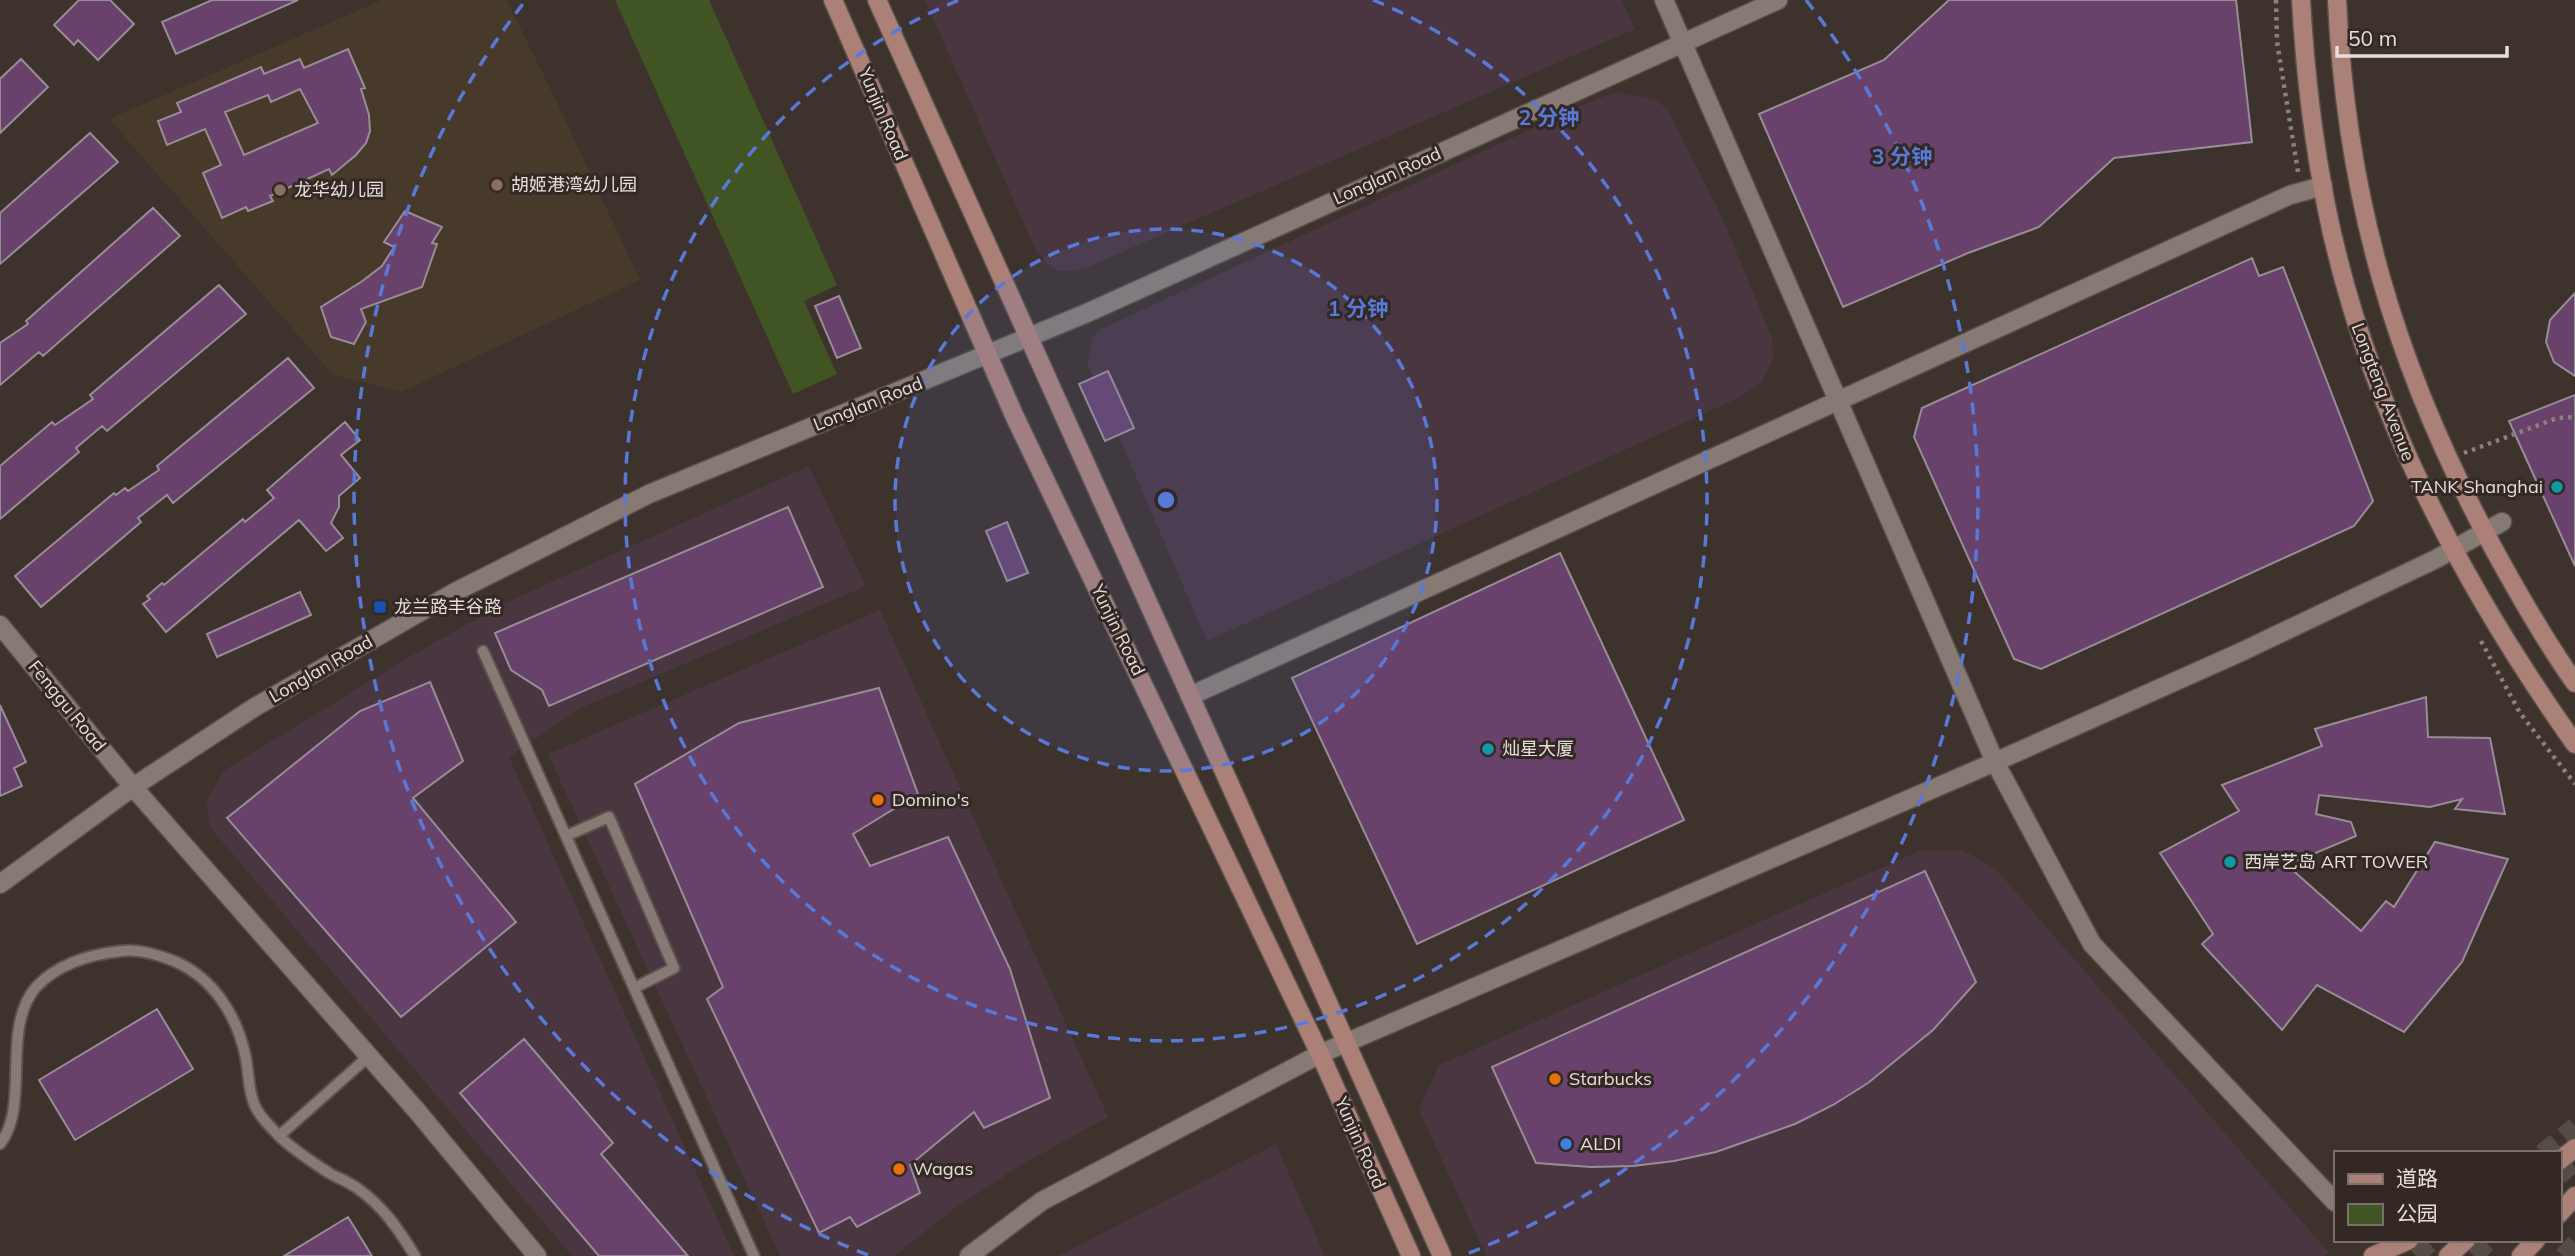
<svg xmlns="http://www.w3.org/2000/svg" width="2575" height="1256" font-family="Mulish,'Noto Sans SC',sans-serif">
	<rect width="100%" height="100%" fill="#3d322c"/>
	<!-- commercial -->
	<path fill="#493640" d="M925,0H1622L1635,29L1090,266L1074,271H1059L1049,265L1036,251Z
		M1618,92L1654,100L1667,108L1722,217L1772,338L1773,358L1761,383L1738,398L1207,641L1087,363L1093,337L1099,330L1594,100Z
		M809,466L866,586L581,708L509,757L734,1256H572L210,827L206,803L223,771L409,657L507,602Z
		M880,610L1108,1117L1021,1165L954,1209L894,1256H780L548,754Z
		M1962,850L1996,869L2329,1253L2325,1256H1486L1419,1110L1439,1065L1919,851Z
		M1276,1144L1325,1256H1058Z"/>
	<!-- education -->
	<path fill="#473a2b" d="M382,0H507L561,111L640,280L401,392L333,375L109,119Z"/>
	<!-- green -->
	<path fill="#415423" d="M615,0H709L837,285L804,301L837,374L793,394Z"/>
	<!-- building -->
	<path fill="#68426a" stroke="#978d97" stroke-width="2" fill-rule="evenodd" d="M79,0H110L134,24L98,60L78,40L74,45L54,25Z
		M212,0H298L176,54L162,22Z
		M1949,0H2236L2252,142L2114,158L2039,227L1968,253L1843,307L1759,114L1884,60Z
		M348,49L365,88L361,89L369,115L370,131L366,143L356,155L332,175L329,169L270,196L273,201L248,211L246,207L222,218L203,173L221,165L205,129L167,145L158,121L181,112L177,103L261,67L264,74L300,59L304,68ZM300,89L318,123L244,155L225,112L268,95L271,102Z
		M21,59L48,87L0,133V79Z
		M90,133L118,162L0,264V213Z
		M153,208L180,236L43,356L39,352L0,385V343L28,324L26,321Z
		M405,211L442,227L432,243L437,244L422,287L361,309L366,322L354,344L331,337L321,307L361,282L382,266L394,247L384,242Z
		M2252,258L2259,276L2283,267L2373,501L2354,526L2041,669L2014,659L1914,437L1922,408Z
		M219,285L246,314L107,431L102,426L76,448L79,452L0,519V466L52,422L55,425L93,399L90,395Z
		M2575,293V376L2554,362L2546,342L2550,320Z
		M839,296L861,348L837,358L815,306Z
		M288,358L314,388L173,503L167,495L138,518L141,522L41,607L15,576L114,493L116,495L125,488L128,491L159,470L157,466Z
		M1108,371L1134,428L1105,441L1079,384Z
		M2575,395V566L2509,421Z
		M345,422L360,440L341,455L360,478L339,496V507L331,523L343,538L326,551L299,520L166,632L143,604L150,599L147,596L162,583L164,585L243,519L245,522L274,498L267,490Z
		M788,507L823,587L549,706L542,690L511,670L495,633Z
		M1007,522L1028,573L1007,581L986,531Z
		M1560,553L1684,820L1417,944L1292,678Z
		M300,592L311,615L217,657L207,634Z
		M430,682L463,761L413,798L516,922L401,1017L227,818L360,711Z
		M879,688L918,794L853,834L870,866L948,837L1010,969L1050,1098L984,1128L974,1112L910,1165L920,1193L857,1227L850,1217L819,1233L707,999L723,987L635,784L739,723Z
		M2426,697L2428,737L2490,738L2505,814L2455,809L2462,799L2430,807L2319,795L2316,814L2351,822L2356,836L2287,865L2361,931L2386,901L2394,907L2435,842L2508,859L2462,962L2404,1032L2317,985L2282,1030L2202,944L2213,934L2160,853L2239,811L2222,785L2322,746L2315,729Z
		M0,705L26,762L14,768L22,786L0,796Z
		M1925,871L1976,982L1933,1030L1868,1083L1833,1105L1795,1124L1716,1152L1674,1161L1633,1166L1591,1167L1536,1163L1492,1067Z
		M157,1009L193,1069L75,1140L39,1080Z
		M524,1039L613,1143L601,1154L688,1256H599L460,1093Z
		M348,1217L372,1256H284Z"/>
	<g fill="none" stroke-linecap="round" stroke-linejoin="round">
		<!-- secondary-tunnel -->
		<path stroke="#564c46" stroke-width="18" stroke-dasharray="18 9" stroke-linecap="butt" d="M2542,1153L2575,1126
			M2559,1176L2575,1162
			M2416,1256L2434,1240
			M2474,1256L2490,1240
			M2563,1256L2575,1243"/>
		<!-- service casing -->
		<g stroke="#5a514c" stroke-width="14">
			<path id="service" d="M483,651L754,1256
				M566,836L609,817L674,968L634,988
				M279,1136L369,1056
				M0,1144C31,1104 0,1030 36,987C59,963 91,954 122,951C140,949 158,955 174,961C214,978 238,1017 246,1059C249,1075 248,1091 255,1106C259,1116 271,1127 278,1135C292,1149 312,1162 329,1173C338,1178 349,1182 357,1188C383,1206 399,1230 415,1256"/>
		</g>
		<!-- minor casing -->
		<g stroke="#5a514c" stroke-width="21">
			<path id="minor" d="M1664,0L1995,762L2092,944L2335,1202
				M0,625L133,787L417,1111L537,1256
				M1190,696L2290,195L2323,186
				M0,884L133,787L255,707L455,592L649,494L1087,313L1778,0
				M969,1256L1042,1201L1320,1054L1995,762L2241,652L2436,559L2502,522"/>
		</g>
		<!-- secondary casing -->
		<g stroke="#5a514c" stroke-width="21">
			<path id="secondary" d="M833,0L1014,415L1320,1054L1411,1256
				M877,0L1442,1256
				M2301,0C2305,70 2313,141 2327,210C2367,405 2461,583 2575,744
				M2337,0C2346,199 2396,367 2490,542C2516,590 2543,638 2575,683
				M2559,1161L2575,1148
				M2559,1214L2575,1196
				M2373,1256L2409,1240
				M2448,1256L2466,1240
				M2521,1256L2536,1240"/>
		</g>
		<!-- path -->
		<path stroke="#8a817c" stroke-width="4.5" stroke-dasharray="3.5 5" stroke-linecap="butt" d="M2276,0L2277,42L2298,172
			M2464,453L2557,418L2575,417
			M2481,641L2520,713L2575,784"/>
		<!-- service -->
		<use href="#service" stroke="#877a74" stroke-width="10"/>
		<!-- minor -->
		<use href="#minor" stroke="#877a74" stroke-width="18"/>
		<!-- secondary -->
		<use href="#secondary" stroke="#aa8077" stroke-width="18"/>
	</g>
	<!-- distance rings -->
	<circle cx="1166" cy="500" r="271" fill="#5979d9" fill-opacity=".12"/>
	<g fill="none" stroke="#5979d9" stroke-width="3.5" stroke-dasharray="12 9">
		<circle cx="1166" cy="500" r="271"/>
		<path d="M1373 0A541 541 0 1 1 959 0"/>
		<path d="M868 1255A812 812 0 0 1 526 0M1806 0A812 812 0 0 1 1464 1255"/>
	</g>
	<!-- markers -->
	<g fill="#8d6e63" stroke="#332823" stroke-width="2.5">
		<circle cx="497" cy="185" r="7"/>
		<circle cx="280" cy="190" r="7"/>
	</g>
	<g fill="#0f9aa8" stroke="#332823" stroke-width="2.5">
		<circle cx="2557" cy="487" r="7"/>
		<circle cx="1488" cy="749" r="7"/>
		<circle cx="2230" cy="862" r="7"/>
	</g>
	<rect fill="#1a4fb4" stroke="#332823" stroke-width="2.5" x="373" y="600" width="14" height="14" rx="3.5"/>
	<g fill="#e8710a" stroke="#332823" stroke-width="2.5">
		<circle cx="878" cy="800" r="7"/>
		<circle cx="1555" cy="1079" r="7"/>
		<circle cx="899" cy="1169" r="7"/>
	</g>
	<circle fill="#3f7fe0" stroke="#332823" stroke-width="2.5" cx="1566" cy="1144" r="7"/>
	<g text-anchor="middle" stroke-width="6" stroke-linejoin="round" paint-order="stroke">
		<!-- street labels -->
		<g font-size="18" fill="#e5deda" stroke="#332823">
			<text transform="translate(883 114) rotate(67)" y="6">Yunjin Road</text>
			<text transform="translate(1387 176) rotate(-24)" y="6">Longlan Road</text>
			<text transform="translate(2383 392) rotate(69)" y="6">Longteng Avenue</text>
			<text transform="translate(868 404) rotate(-22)" y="6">Longlan Road</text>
			<text transform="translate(1118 630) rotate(64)" y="6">Yunjin Road</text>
			<text transform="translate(321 669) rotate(-30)" y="6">Longlan Road</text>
			<text transform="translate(67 706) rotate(51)" y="6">Fenggu Road</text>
			<text transform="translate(1360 1143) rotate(66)" y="6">Yunjin Road</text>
		</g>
		<!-- poi labels -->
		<g font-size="18" fill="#e5deda" stroke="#332823" text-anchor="start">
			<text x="511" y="191">胡姬港湾幼儿园</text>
			<text x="294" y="196">龙华幼儿园</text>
			<text x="2543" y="493" text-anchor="end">TANK Shanghai</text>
			<text x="394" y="613">龙兰路丰谷路</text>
			<text x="1502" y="755">灿星大厦</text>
			<text x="892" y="806">Domino's</text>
			<text x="2244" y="868">西岸艺岛 ART TOWER</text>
			<text x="1569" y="1085">Starbucks</text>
			<text x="1580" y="1150">ALDI</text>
			<text x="913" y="1175">Wagas</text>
		</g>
	</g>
	<circle cx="1166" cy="500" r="10" fill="#5979d9" stroke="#332823" stroke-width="3.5"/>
	<g font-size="21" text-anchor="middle" font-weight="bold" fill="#5979d9" stroke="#332823" stroke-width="6" stroke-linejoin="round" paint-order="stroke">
		<text x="1549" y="125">2 分钟</text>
		<text x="1902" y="164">3 分钟</text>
		<text x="1358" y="316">1 分钟</text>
	</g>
	<!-- legend -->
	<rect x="2334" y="1151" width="228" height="91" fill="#332823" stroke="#7a716c" stroke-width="2"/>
	<rect x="2348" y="1174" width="35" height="10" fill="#aa8077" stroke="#7a716c" stroke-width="2"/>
	<text x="2396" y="1186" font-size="21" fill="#e5deda">道路</text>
	<rect x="2348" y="1204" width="35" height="21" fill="#415423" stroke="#7a716c" stroke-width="2"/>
	<text x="2396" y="1221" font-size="21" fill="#e5deda">公园</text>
	<!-- scale -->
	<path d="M2337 46v10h170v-10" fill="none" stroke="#e5deda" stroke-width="3.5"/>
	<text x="2348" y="46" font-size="21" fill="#e5deda" stroke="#332823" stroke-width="5" paint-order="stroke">50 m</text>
</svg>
